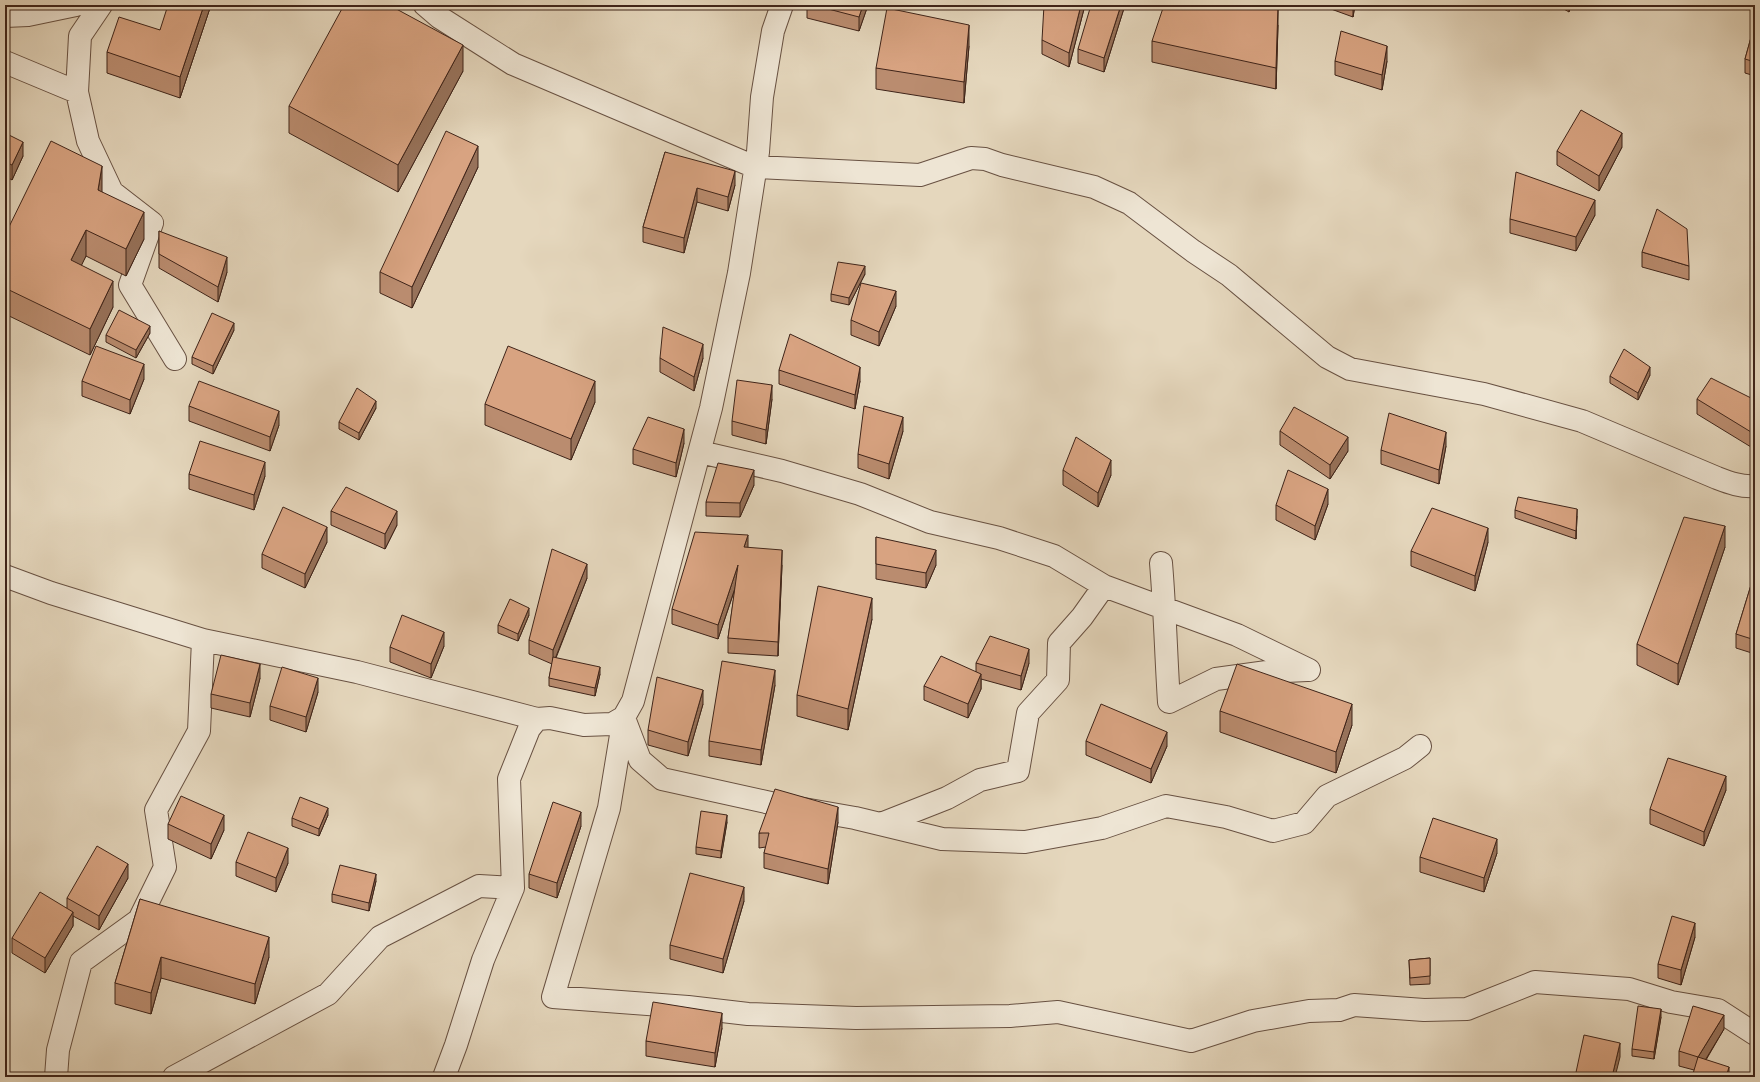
<svg xmlns="http://www.w3.org/2000/svg" width="1760" height="1082" font-family="Cardo,serif">
	<rect width="100%" height="100%" fill="#e5d7bd"/>
	<filter id="stains"><feTurbulence type="fractalNoise" baseFrequency=".005" numOctaves="4"/><feColorMatrix values="0 0 0 0 .2 0 0 0 0 .09 0 0 0 0 .02 0 0 0 .5 -.17"/></filter>
	<radialGradient id="worn" r=".72"><stop offset=".6" stop-color="#630" stop-opacity="0"/><stop offset="1" stop-color="#630" stop-opacity=".3"/></radialGradient>
	<g fill="none" stroke-linecap="round" stroke-linejoin="round">
		<!-- minor casing -->
		<g stroke="#685142" stroke-width="24">
			<path id="minor" d="M101,5L80,36L77,92L88,141L112,192L152,223L130,285L175,359
				M425,5L439,17L513,64L755,167L920,175L971,158L985,159L1002,165L1094,187L1129,203L1193,251L1229,275L1327,357L1350,369L1484,394L1582,421L1717,478C1730,483 1741,487 1755,486
				M5,16L28,15L76,5
				M5,62L77,92
				M700,452L782,471L860,494L930,522L999,538L1054,556L1104,586
				M1161,563C1165,610 1166,656 1169,702L1216,679L1267,672L1307,670
				M5,576L51,593L203,640L357,672L537,719
				M624,717L609,808L553,997L688,1007L748,1014L856,1018L1010,1016L1058,1012L1191,1041L1253,1021L1309,1011L1339,1010L1354,1005L1424,1010L1467,1009L1535,982L1629,989L1671,1002L1718,1010L1755,1034
				M624,718L640,760L662,779L775,804L855,818L942,839L1025,842L1102,828L1166,806L1226,817L1273,831L1304,823L1327,796L1405,758L1420,746
				M881,824L947,798L980,780L1018,771L1028,713L1058,680L1059,643L1082,617L1104,586L1237,635L1309,670
				M56,1077L58,1050L81,962L139,920L165,867L156,810L199,731L203,640
				M174,1077L328,994L380,937L479,886L513,888
				M444,1077L456,1045L483,960L513,888L509,779L529,729L537,719L550,718L584,725L612,724L624,717L633,701L711,408L739,273L758,152L762,97L773,31L782,5"/>
		</g>
		<!-- minor -->
		<use href="#minor" stroke="#eee5d4" stroke-width="22"/>
	</g>
	<!-- wall -->
	<path fill="#ba8c6f" stroke="#3f2419" d="M211,5L180,98L107,73V52L160,30Z
		M747,5H757L755,9Z
		M807,5H868L859,31L807,18Z
		M1085,5L1069,67L1042,54V40Z
		M1125,5L1104,72L1078,63V49Z
		M1320,5H1355L1353,17Z
		M1557,5H1571L1569,12Z
		M1755,23V76L1745,73V59Z
		M1278,25L1276,89L1152,62V41Z
		M969,46L964,103L876,89V68Z
		M1335,61H1387L1382,90L1335,75Z
		M463,71L398,192L289,133V106Z
		M5,133L23,156L12,180L5,176Z
		M1622,147L1599,191L1557,165V151Z
		M665,152L735,185L728,211L697,202L684,253L643,242V227Z
		M478,167L412,308L380,293V272Z
		M102,192L144,239L126,276L86,256L81,265L113,307L90,355L5,314V235Z
		M1595,215L1576,251L1510,233V219Z
		M159,231L227,272L218,302L159,268Z
		M1642,252L1689,266V280L1642,267Z
		M865,274L849,305L831,301V294Z
		M896,306L879,346L851,335V320Z
		M234,330L213,374L192,364V357Z
		M150,333L136,358L106,342V335Z
		M660,358H703L694,391L660,372Z
		M779,370L860,381L855,409L779,384Z
		M1650,375L1638,400L1610,383V376Z
		M144,379L130,414L82,396V381Z
		M772,399L766,444L732,435V421Z
		M1697,399L1755,400L1751,447L1697,414Z
		M595,402L571,460L485,425V404Z
		M189,406L279,425L270,451L189,421Z
		M376,408L359,440L339,429V422Z
		M903,431L889,479L858,468V454Z
		M1280,431L1348,451L1330,479L1280,445Z
		M684,443L676,477L633,464V449Z
		M1446,446L1439,484L1381,464V450Z
		M1063,470L1111,475L1098,507L1063,485Z
		M189,474L265,476L254,510L189,489Z
		M754,485L740,517L706,516V502Z
		M1328,504L1315,540L1276,520V505Z
		M1515,510L1577,516L1576,539L1515,518Z
		M331,511L397,525L385,549L331,525Z
		M876,537L936,565L926,588L876,579Z
		M327,542L305,588L262,568V554Z
		M1488,542L1475,591L1411,566V551Z
		M1725,547L1678,685L1637,665V644Z
		M782,565L778,656L728,653V638L735,589L718,639L672,624V609Z
		M1755,572V654L1736,648V634Z
		M587,578L556,658L600,674L595,696L549,686V678L552,664L529,654V640Z
		M529,615L518,641L498,633V625Z
		M872,619L848,730L797,716V695Z
		M444,646L431,678L390,662V647Z
		M976,663H1029L1021,690L981,679V689L968,718L924,700V686L976,672Z
		M260,678L250,717L211,708V694Z
		M775,685L761,765L709,756V741Z
		M318,692L306,732L270,720V706Z
		M703,704L688,756L648,745V730Z
		M1220,711L1352,725L1336,773L1220,732Z
		M1086,741L1167,746L1151,783L1086,755Z
		M1726,790L1704,846L1650,824V809Z
		M328,815L319,836L292,826V818Z
		M727,822L721,858L696,854V847Z
		M838,822L828,884L764,868V853L766,847L759,848V833Z
		M168,824L224,830L211,859L168,839Z
		M581,826L557,898L529,888V874Z
		M1497,853L1484,892L1420,872V857Z
		M236,862L288,863L276,892L236,876Z
		M128,878L99,930L73,916V926L45,973L12,953V938L67,908V898Z
		M376,881L369,911L332,902V894Z
		M140,899L269,957L255,1004L161,978L151,1014L115,1004V983Z
		M744,901L723,973L670,959V945Z
		M1695,937L1681,985L1658,978V964Z
		M1430,958V984L1410,985L1409,960Z
		M1661,1017L1654,1059L1632,1056V1049Z
		M722,1028L715,1067L646,1056V1041Z
		M1724,1029L1706,1060L1729,1077L1694,1070L1679,1066V1051Z"/>
	<!-- shaded-wall -->
	<path fill="#97725a" stroke="#3f2419" d="M204,5H211L180,98V77Z
		M863,5H868L859,31V17Z
		M1081,5H1085L1069,67V53Z
		M1121,5H1125L1104,72V58Z
		M1278,5V25L1276,89V68Z
		M1353,5H1355L1353,17Z
		M1569,5H1571L1569,12Z
		M969,25V46L964,103V82Z
		M463,45V71L398,192V165Z
		M1387,46V61L1382,90V75Z
		M1622,133V147L1599,191V176Z
		M23,142V156L12,180V165Z
		M478,146V167L412,308V287Z
		M102,166V193L98,190Z
		M735,171V185L728,211V197Z
		M697,188V202L684,253V238Z
		M1595,200V215L1576,251V237Z
		M144,212V239L126,276V249Z
		M86,230V256L71,287V260Z
		M227,257V272L218,302V287Z
		M865,266V274L849,305V298Z
		M113,281V307L90,355V329Z
		M896,291V306L879,346V332Z
		M234,323V330L213,374V366Z
		M150,326V333L136,358V350Z
		M703,344V358L694,391V377Z
		M144,364V379L130,414V400Z
		M860,367V381L855,409V395Z
		M1650,367V375L1638,400V393Z
		M595,381V402L571,460V439Z
		M772,385V399L766,444V430Z
		M376,401V408L359,440V433Z
		M279,411V425L270,451V437Z
		M903,417V431L889,479V464Z
		M1755,426V440L1751,447V432Z
		M684,429V443L676,477V463Z
		M1446,432V446L1439,484V470Z
		M1348,437V451L1330,479V465Z
		M1111,460V475L1098,507V493Z
		M265,462V476L254,510V495Z
		M754,470V485L740,517V503Z
		M1328,489V504L1315,540V526Z
		M1577,509V516L1576,539V531Z
		M397,511V525L385,549V534Z
		M1725,526V547L1678,685V664Z
		M327,527V542L305,588V574Z
		M1488,528V542L1475,591V576Z
		M748,535V549L744,547Z
		M782,550V565L778,656V642Z
		M936,550V565L926,588V573Z
		M587,564V578L553,664V650Z
		M738,565V579L718,639V625Z
		M872,598V619L848,730V709Z
		M529,608V615L518,641V634Z
		M444,632V646L431,678V664Z
		M1029,649V663L1021,690V676Z
		M260,664V678L250,717V703Z
		M600,667V674L595,696V688Z
		M775,670V685L761,765V750Z
		M981,674V689L968,718V704Z
		M318,678V692L306,732V717Z
		M703,690V704L688,756V742Z
		M1352,704V725L1336,773V752Z
		M1167,732V746L1151,783V769Z
		M1726,776V790L1704,846V832Z
		M838,807V822L828,884V869Z
		M328,808V815L319,836V829Z
		M581,812V826L557,898V883Z
		M224,815V830L211,859V844Z
		M727,815V822L721,858V851Z
		M1497,839V853L1484,892V878Z
		M288,848V863L276,892V878Z
		M128,864V878L99,930V916Z
		M376,874V881L369,911V903Z
		M744,887V901L723,973V959Z
		M73,912V926L45,973V958Z
		M1695,923V937L1681,985V970Z
		M269,937V957L255,1004V984Z
		M161,957V978L151,1014V993Z
		M1661,1009V1017L1654,1059V1052Z
		M722,1013V1028L715,1067V1053Z
		M1724,1015V1029L1698,1072V1057Z
		M1620,1043V1057L1615,1077H1612Z
		M1729,1067V1077H1726Z"/>
	<!-- building -->
	<path fill="#d8a381" stroke="#3f2419" d="M168,5H204L180,77L107,52L119,17L160,30Z
		M344,5H389L463,45L398,165L289,106Z
		M813,5H863L859,17Z
		M1044,5H1081L1069,53L1042,40Z
		M1091,5H1121L1104,58L1078,49Z
		M1164,5H1278L1276,68L1152,41Z
		M1340,5H1353V9Z
		M887,8L969,25L964,82L876,68Z
		M1755,23V62L1745,59Z
		M1341,31L1387,46L1382,75L1335,61Z
		M1581,110L1622,133L1599,176L1557,151Z
		M446,131L478,146L412,287L380,272Z
		M5,133L23,142L12,165L5,162Z
		M51,141L102,166L98,190L144,212L126,249L86,230L71,260L113,281L90,329L5,288V235Z
		M665,152L735,171L728,197L697,188L684,238L643,227Z
		M1516,172L1595,200L1576,237L1510,219Z
		M1657,209L1687,229L1689,266L1642,252Z
		M159,231L227,257L218,287L159,254Z
		M838,262L865,266L849,298L831,294Z
		M861,283L896,291L879,332L851,320Z
		M119,310L150,326L136,350L106,335Z
		M212,313L234,323L213,366L192,357Z
		M663,327L703,344L694,377L660,358Z
		M790,334L860,367L855,395L779,370Z
		M96,346L144,364L130,400L82,381Z
		M508,346L595,381L571,439L485,404Z
		M1624,349L1650,367L1638,393L1610,376Z
		M1711,378L1755,400V426L1751,432L1697,399Z
		M737,380L772,385L766,430L732,421Z
		M199,381L279,411L270,437L189,406Z
		M357,388L376,401L359,433L339,422Z
		M864,406L903,417L889,464L858,454Z
		M1294,407L1348,437L1330,465L1280,431Z
		M1389,413L1446,432L1439,470L1381,450Z
		M648,417L684,429L676,463L633,449Z
		M1076,437L1111,460L1098,493L1063,470Z
		M200,441L265,462L254,495L189,474Z
		M718,463L754,470L740,503L706,502Z
		M1288,470L1328,489L1315,526L1276,505Z
		M346,487L397,511L385,534L331,511Z
		M1518,497L1577,509L1576,531L1515,510Z
		M283,507L327,527L305,574L262,554Z
		M1432,508L1488,528L1475,576L1411,551Z
		M1684,517L1725,526L1678,664L1637,644Z
		M695,532L748,535L744,547L782,550L778,642L728,638L738,565L718,625L672,609Z
		M876,537L936,550L926,573L876,564Z
		M552,549L587,564L553,650L529,640Z
		M1755,572V640L1736,634Z
		M818,586L872,598L848,709L797,695Z
		M510,599L529,608L518,634L498,625Z
		M402,615L444,632L431,664L390,647Z
		M990,636L1029,649L1021,676L976,663Z
		M221,655L260,664L250,703L211,694Z
		M941,656L981,674L968,704L924,686Z
		M553,657L600,667L595,688L549,678Z
		M722,661L775,670L761,750L709,741Z
		M1237,664L1352,704L1336,752L1220,711Z
		M282,667L318,678L306,717L270,706Z
		M657,677L703,690L688,742L648,730Z
		M1101,704L1167,732L1151,769L1086,741Z
		M1668,758L1726,776L1704,832L1650,809Z
		M775,789L838,807L828,869L764,853L769,833H759Z
		M181,796L224,815L211,844L168,824Z
		M300,797L328,808L319,829L292,818Z
		M553,802L581,812L557,883L529,874Z
		M701,811L727,815L721,851L696,847Z
		M1433,818L1497,839L1484,878L1420,857Z
		M248,832L288,848L276,878L236,862Z
		M97,846L128,864L99,916L67,898Z
		M340,865L376,874L369,903L332,894Z
		M690,873L744,887L723,959L670,945Z
		M40,892L73,912L45,958L12,938Z
		M140,899L269,937L255,984L161,957L151,993L115,983Z
		M1672,916L1695,923L1681,970L1658,964Z
		M1430,958V976L1410,978L1409,960Z
		M653,1002L722,1013L715,1053L646,1041Z
		M1638,1006L1661,1009L1654,1052L1632,1049Z
		M1693,1006L1724,1015L1698,1057L1679,1051Z
		M1584,1035L1620,1043L1612,1077H1575Z
		M1698,1057L1729,1067L1726,1077H1692Z"/>
	<!-- margin -->
	<rect width="1760" height="1082" fill="none" stroke="#e5d7bd" stroke-width="20"/>
	<rect x="6" y="6" width="1748" height="1070" fill="none" stroke="#3f2419" stroke-width="2"/>
	<rect x="10" y="10" width="1740" height="1062" fill="none" stroke="#3f2419"/>
	<rect width="100%" height="100%" filter="url(#stains)"/>
	<rect width="100%" height="100%" fill="url(#worn)"/>
</svg>
